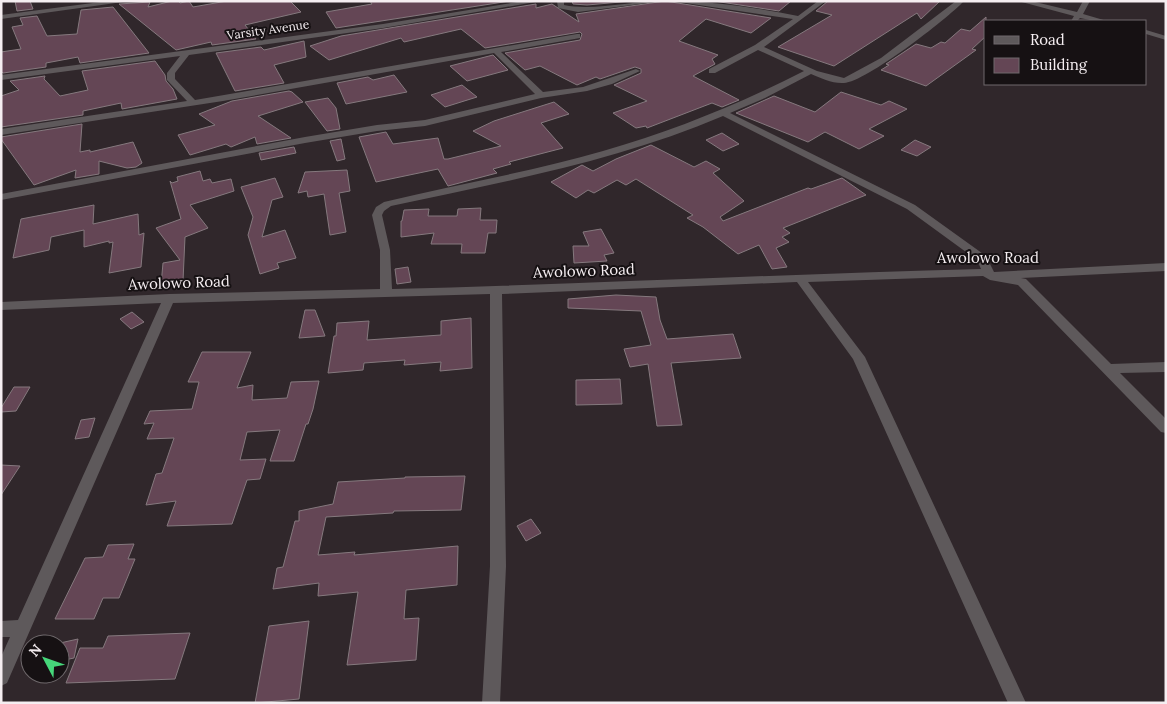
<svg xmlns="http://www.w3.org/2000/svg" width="1167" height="704" font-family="Lora,serif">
	<rect width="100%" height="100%" fill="#30272b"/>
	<!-- building -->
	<path fill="#644655" stroke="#85797e" d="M15,1H30L33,9L17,11Z
		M172,1H178L180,3L189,1L193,7L227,1H290L301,12L245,25L256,39L212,45L211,42L176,50L119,4L150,2L148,7Z
		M370,1H510L336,28L326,12L372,4Z
		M572,1H632L587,5L573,4Z
		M665,1L771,18L751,33L706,19L679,41L718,55L712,59L715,64L693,76L739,100L722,107L712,103L647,128L646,126L636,128L613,113L647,101L614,85L641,73V69L635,67L600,79L596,77L577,85L540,66L525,70L505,53L580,40L582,34L580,32L485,48L461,29L404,42L401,38L329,60L310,46L341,36L536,4V8L552,4L579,22L576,14Z
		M714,1H791L779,11Z
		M828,1H940L921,19L917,13L834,66L778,47L832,15L816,11Z
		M113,7L149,53L80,63L78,57L46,63V67L3,73L1,71V52L21,49L12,27L23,25L20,18L37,16L47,36L77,34L81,10Z
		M986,17V36L972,49L976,50L926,86L881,70L889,65L886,64L916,44L931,48L941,42L945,43L961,29L970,31Z
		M304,41L306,57L274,65L284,83L235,91L216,53L261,47L264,50Z
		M493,55L508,70L467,81L450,66Z
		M155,61L165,75L166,81L173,89L177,99L122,109L121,103L83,111V115L1,127V96L19,90L10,81L45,76L44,79L60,96L88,90L82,71Z
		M394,75L407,92L346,104L337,83L368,77L373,80Z
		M462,85L477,97L445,107L431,95Z
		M289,91L292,92L303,102L258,116L291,138L257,144L255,137L231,147L226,144L190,155L178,135L215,125L199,114L232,101Z
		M841,92L881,105L889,101L907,109L869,129L884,136L859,149L825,132L808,142L736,113L774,96L815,112Z
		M328,98L336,108L340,129L327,131L305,102Z
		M554,102L569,114L541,123L563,148L509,162L511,164L493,169L497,173L448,186L438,169L376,182L359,137L386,132L393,144L438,138L444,159H448L501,146L473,131L494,121Z
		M82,124L80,152L90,150V152L133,142L142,163L136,167L127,168L99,161V174L75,178L76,170L34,185L1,139V137Z
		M722,133L739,144L723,151L706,140Z
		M341,139L345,159L337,161L330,141Z
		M915,140L931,147L917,156L901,150Z
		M651,145L694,167L706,161L720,169L713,173L744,201L720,217L723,221L808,188L811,189L842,178L866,195L783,228L790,233L782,237L789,242L776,248L787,267L772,269L759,245L738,254L703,227L687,218L693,215L636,179L626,185L617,180L594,193L588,190L576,198L551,182L582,165L593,171L616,159Z
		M294,147L296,153L261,160L259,153Z
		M347,170L350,191L339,193L346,232L330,235L324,194L308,197L307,191L298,193L305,172Z
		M200,171L203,181L210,179L212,183L231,179L234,191L190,205L208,228L185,237L183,281L161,285L163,263L180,260L156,228L181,219L170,181L172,183L178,181L177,177Z
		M275,178L283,197L272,200L262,237L285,230L296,258L277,263L279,268L260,274L248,235L253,217L241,187Z
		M94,205L93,224L138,214L139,235L144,233L141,267L109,273L113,242L109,243V241L84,247V230L51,237L49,250L13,258L21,219Z
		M481,208L480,220H497L496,233H488L485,253H461L462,244H431L434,233L401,237V221H402L404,210L429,209L428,216H457L458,209Z
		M601,229L614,253L604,255L607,261L574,263L573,246H589L583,232Z
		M408,267L411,282L397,284L395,269Z
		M616,295L656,297L660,320L667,339L733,334L741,358L671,363L682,425L657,426L648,364L630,367L624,349L651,345L641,311L568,308V299Z
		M305,310H315L325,336L299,338Z
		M132,312L144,322L131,329L120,319Z
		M471,318L472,368L440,371L441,362L404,365L405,360L364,363L363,370L328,373L334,336H336L337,323L369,321L367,340L441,335V321Z
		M202,352H251L237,388L253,385L252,400L287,398L291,382L319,381L313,409L308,424H306L294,461H270L280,430L247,432L240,460L266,459L260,479L247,480L232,524L167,526L176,501L146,505L156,474L162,473L174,438L147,439L154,423L144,424L150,411L192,409L199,382H188Z
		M620,379L622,404L576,405V380Z
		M14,387H30L16,411L1,412V408Z
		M95,418L89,437L75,439L81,420Z
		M1,465L20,466L1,495Z
		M465,476L461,510L394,511L393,513L326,517L318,555L355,552L354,555L458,546L457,585L406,590L404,619L419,618L416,660L347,665L358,592L318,596L319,583L273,589L277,568L283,567L295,521H299V511L333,504L338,482L405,478V477Z
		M531,519L541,533L526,541L517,526Z
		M134,544L128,559H135L119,598H103L94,619H55L85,558L103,557L108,545Z
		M309,621L299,699L255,703L269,626Z
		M190,633L175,679L66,683L80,648H103L108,636Z
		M78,639L74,658L60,661V643Z"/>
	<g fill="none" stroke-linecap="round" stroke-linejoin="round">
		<!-- minor -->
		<path fill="#5e595b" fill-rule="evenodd" d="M108,1H130L1,19V15Z
			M523,1H541L383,28L189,55L175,73V79L195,100L577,34H580V38L501,52L543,92L583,87L636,69L640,71L612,84L587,91L541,98L425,126L377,131L305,143L1,200V194L305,137L377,125L425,120L535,94L494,53L223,101L1,135V129L187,101L167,80V73L180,56L1,80V75L383,24Z
			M557,1H564V5C593,11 632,1 663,1L578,12L558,8Z
			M672,1C714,1 756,8 798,16L818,1H826L764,47L817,71L844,78L881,58L956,1H964C947,19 866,82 844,83C833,84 821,78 811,74L765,98L730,113L915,205L986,256L994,272L1166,263V271L1021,278L1026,279L1111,364L1166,362V372L1120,373L1166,419V433L1161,432L1018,285L990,280L983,276L808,282L865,357L1026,703H1008L853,359L797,282L502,294L506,566L500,703H482L490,566V294L173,303L7,683L1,686V657L10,637H1V621L18,620L161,303L1,310V302L169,294L380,289V250L372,215L376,207L384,202C457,184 531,172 603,151C673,131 739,104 804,71L758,50L715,73H709V69L755,45L793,19ZM723,116L907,209L977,260L981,269C785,274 589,284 392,289L390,250L382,215L384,211L391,206C502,182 618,161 723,116Z
			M1018,1H1031L1077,12L1083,1H1090L1083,14L1107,21H1095L1080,18L1077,21H1071L1074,16Z
			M1146,30L1166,36V40L1146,34Z"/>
	</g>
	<g text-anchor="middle" stroke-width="4" stroke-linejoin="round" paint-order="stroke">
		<!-- far-street labels -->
		<g font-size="12" fill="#f5eef1" stroke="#161113">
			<text transform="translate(268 30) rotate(-8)" y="4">Varsity Avenue</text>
		</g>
		<!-- street labels -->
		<g font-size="15" fill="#f5eef1" stroke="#161113">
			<text x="988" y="263">Awolowo Road</text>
			<text transform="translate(584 271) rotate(-2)" y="5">Awolowo Road</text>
			<text transform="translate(179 283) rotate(-2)" y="5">Awolowo Road</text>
		</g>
	</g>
	<!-- border -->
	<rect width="1167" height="704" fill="none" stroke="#f5eef1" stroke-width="5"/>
	<!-- legend -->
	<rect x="984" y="20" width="162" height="65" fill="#161113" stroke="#6f696c"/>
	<rect x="994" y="36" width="25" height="8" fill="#5e595b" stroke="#6f696c"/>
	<text x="1030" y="45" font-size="15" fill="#f5eef1">Road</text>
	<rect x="994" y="58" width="25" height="15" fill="#644655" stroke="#6f696c"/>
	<text x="1030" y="70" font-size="15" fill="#f5eef1">Building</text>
	<!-- north arrow -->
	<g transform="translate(45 659) rotate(311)"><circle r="24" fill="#161113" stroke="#6f696c"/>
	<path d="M0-4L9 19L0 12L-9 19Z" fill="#46d77a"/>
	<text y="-8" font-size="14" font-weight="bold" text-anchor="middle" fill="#f5eef1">N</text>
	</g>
</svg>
